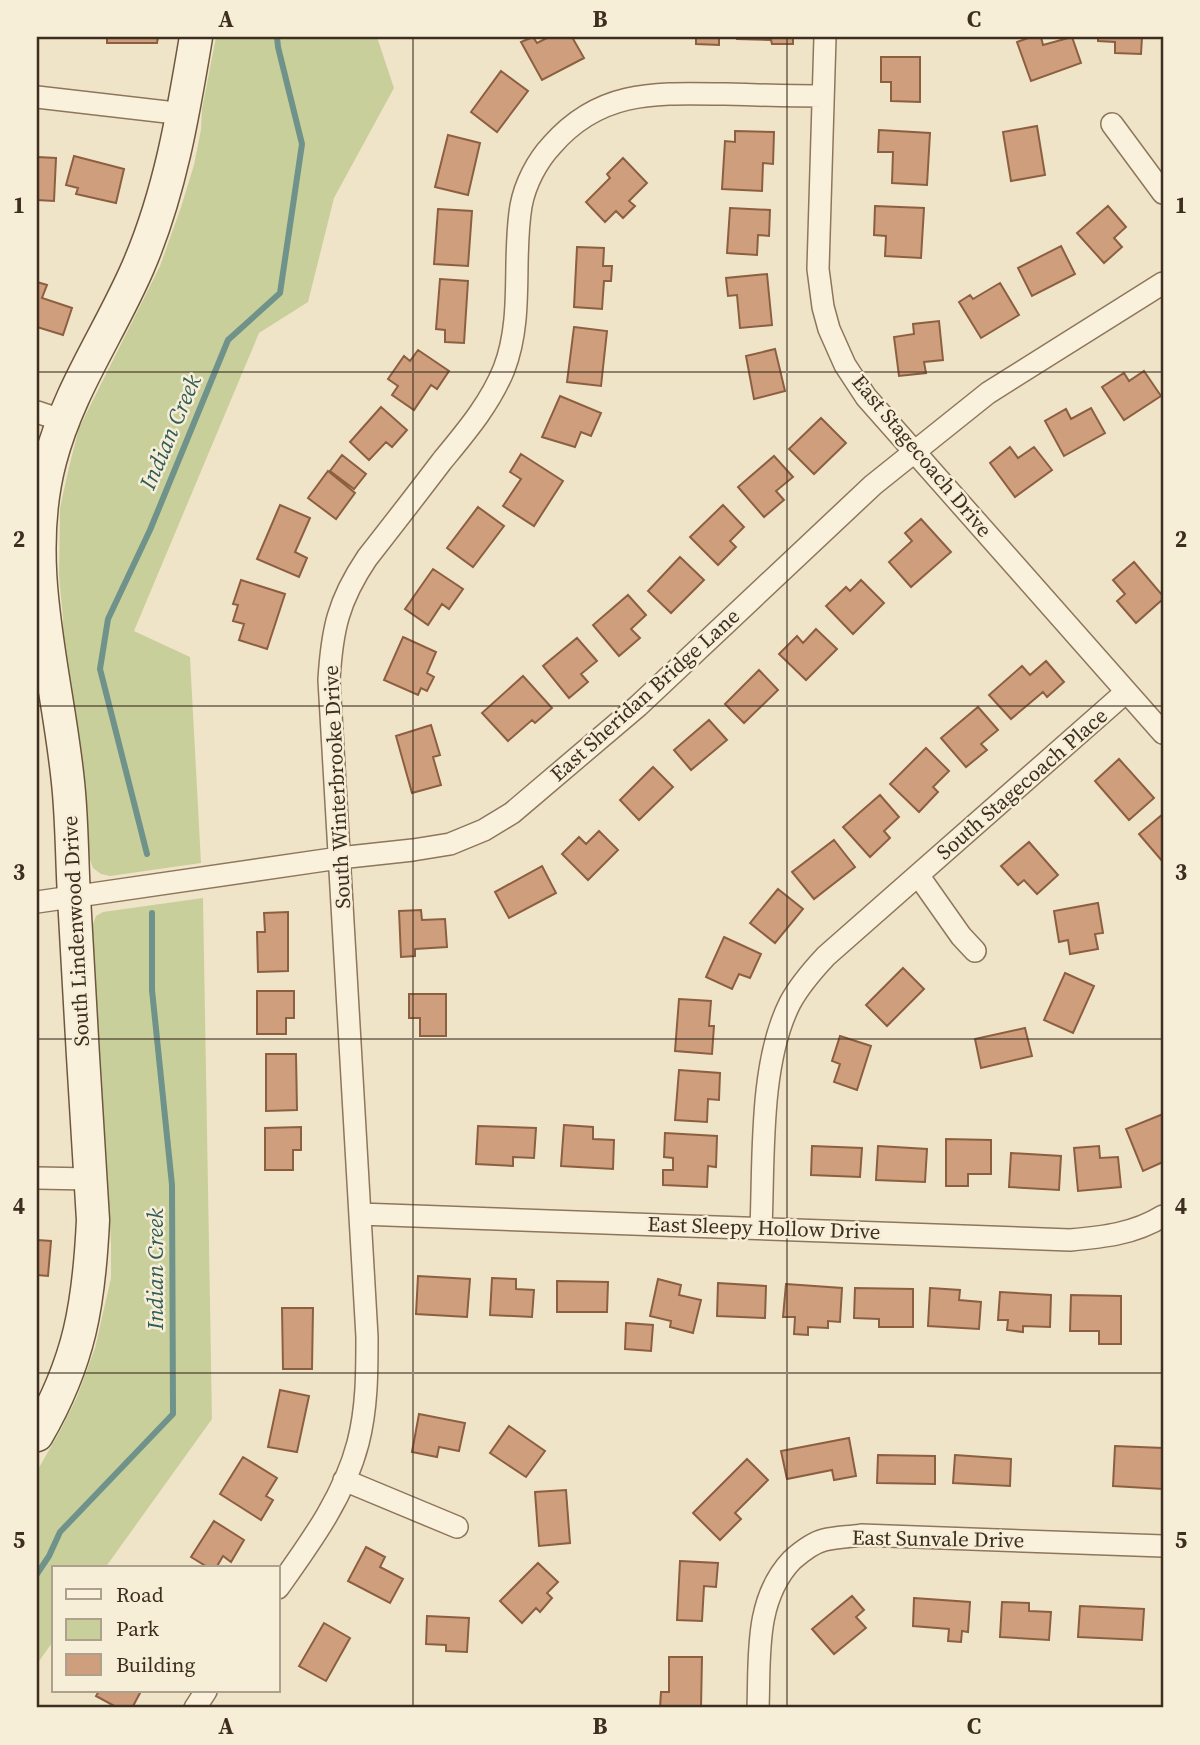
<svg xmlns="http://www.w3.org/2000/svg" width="1200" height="1745" font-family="'Source Serif 4',serif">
	<rect width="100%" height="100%" fill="#f0e4c8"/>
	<!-- green -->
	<path fill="#c9cf9b" d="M216,37H377L394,88L334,198L308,302L259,333L134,631L190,657L201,863L110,876L101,874L93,868L87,852L85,778L62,641L63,619L59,576L60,508L69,467L79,428L160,266L181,207L194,165L201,129L202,109Z
		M203,898L212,1419L105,1568H54V1640L37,1664V1471L60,1431L77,1397L95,1348L111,1278V1244L92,926L96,916L103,912Z"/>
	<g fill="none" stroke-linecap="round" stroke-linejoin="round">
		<!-- stream -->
		<path stroke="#6f938a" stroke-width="6" d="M147,854L100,669L108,619L150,530L228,340L280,293L302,144L278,47L277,37
			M37,1574L49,1556L60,1532L173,1414L172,1185L152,990V913"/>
	</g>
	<!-- building -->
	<path fill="#cf9f7d" stroke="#8d5f41" stroke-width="2" d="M107,37H158L157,43H107Z
		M533,37L537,43L549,37H572L584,58L542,80L521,42Z
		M696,37H719V45L696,44Z
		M737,37H793V44H772L771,40L737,39Z
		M1031,37H1041L1043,45L1072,37L1081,63L1031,81L1017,42Z
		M1098,37H1142L1141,54L1115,53V42L1098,41Z
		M881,57H920V102L891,101V82H881Z
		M501,71L528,91L497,132L471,112Z
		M1037,126L1045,175L1011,181L1003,132Z
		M879,130L930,133L927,185L892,183L893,152H878Z
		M735,131L774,132L773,164L763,163L762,191L722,189L725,141L735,142Z
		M448,135L480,143L468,195L435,187Z
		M74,156L124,169L116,203L76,194L78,188L66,185Z
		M37,157L56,158L54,201L37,200Z
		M623,158L647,183L629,201L635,206L623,218L616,211L605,222L586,202L610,178L607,174Z
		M875,206L924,208L921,258L885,256L886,236L874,235Z
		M1108,206L1126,227L1114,238L1122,247L1104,263L1077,233Z
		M730,208L770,210L769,236L758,235L757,255L727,253Z
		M438,209L472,211L468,266L434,264Z
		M1061,246L1075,274L1032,296L1018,268Z
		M577,247L604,248L603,266H612L611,281H604L602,309L574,307Z
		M767,274L772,325L740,328L737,295L728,296L726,278Z
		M440,279L468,281L464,343L445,342V330L436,329Z
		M37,282L47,285L42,298L72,308L63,335L37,327Z
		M1000,283L1019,315L981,338L959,302L970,295L973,299Z
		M939,321L943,360L924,362L926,373L899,376L894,337L914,334L913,324Z
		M574,327L607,331L601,386L567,382Z
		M775,349L785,391L754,399L746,356Z
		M418,350L449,371L437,389L431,385L414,410L392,395L398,386L388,379L404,356L410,361Z
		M1144,371L1161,396L1124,420L1102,387L1124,373L1129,381Z
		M560,396L601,413L591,436L581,432L575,447L542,437Z
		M381,407L407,430L392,447L386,442L369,460L350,442Z
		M1091,408L1105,433L1064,456L1045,421L1066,409L1071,419Z
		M821,418L846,443L814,474L789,449Z
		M1010,447L1018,458L1034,447L1052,470L1015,497L990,463Z
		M521,454L563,481L534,526L503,506L521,479L510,472Z
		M342,455L366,474L354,489L330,471Z
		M774,456L793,477L776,491L784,500L764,517L738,487Z
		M328,471L355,493L336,519L308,498Z
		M280,505L310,518L295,552L307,558L299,577L257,559Z
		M723,505L744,527L730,541L736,547L718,565L690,537Z
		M478,507L504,526L473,567L447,548Z
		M921,519L951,552L911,587L889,562L912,541L905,533Z
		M680,557L704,580L671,613L648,591Z
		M1134,562L1163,596V599L1136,623L1117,601L1125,594L1113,580Z
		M433,569L463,589L449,609L442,604L428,625L405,609Z
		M241,580L285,594L267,649L239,640L244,624L233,621L238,605L233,604Z
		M861,580L884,603L853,634L826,606L846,587L850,591Z
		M628,595L646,615L631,629L640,638L619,656L593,625Z
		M816,629L837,649L806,680L779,654L797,636L803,643Z
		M403,637L436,652L427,673L434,677L427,691L421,688L418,695L384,680Z
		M577,638L597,661L581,674L588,682L569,698L543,666Z
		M1046,661L1064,682L1047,697L1043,692L1011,719L989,695L1022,666L1030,675Z
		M759,670L778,690L744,723L725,704Z
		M523,676L552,708L535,723L532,720L508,741L482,713Z
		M978,707L998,730L981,744L987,750L966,767L941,738Z
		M709,720L727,740L691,770L674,750Z
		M431,725L440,755L433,757L441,785L412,793L396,736Z
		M926,748L949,771L933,787L938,792L919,812L890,784Z
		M1119,759L1154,798L1129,820L1095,781Z
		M653,767L673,787L639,820L620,800Z
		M880,795L899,817L884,831L890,838L870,857L843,827Z
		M1163,814V862L1139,834Z
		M599,831L618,850L588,880L562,854L579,837L586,844Z
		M834,840L855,867L814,899L792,872Z
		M1029,842L1058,875L1037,894L1024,880L1018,885L1001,866Z
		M542,866L556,893L509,918L495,892Z
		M778,889L803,909L775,943L750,923Z
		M1098,903L1103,933L1095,934L1098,949L1070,954L1068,940L1059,942L1054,911Z
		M421,910L422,920L445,919L447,947L415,949V956L401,957L399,911Z
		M288,912V971L258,972L257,932H265L264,913Z
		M724,937L761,954L750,978L739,974L732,989L706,977Z
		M903,968L924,989L887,1026L866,1005Z
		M1065,973L1094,986L1073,1033L1044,1020Z
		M257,991H294V1018H286V1034H257Z
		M409,994H446V1036H420V1018H409Z
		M679,999L711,1001L709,1026H714L712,1054L675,1051Z
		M1025,1028L1032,1056L981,1068L975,1039Z
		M840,1036L871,1046L857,1090L834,1082L840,1064L832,1061Z
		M266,1054H296L297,1110L266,1111Z
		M679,1070L720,1073L719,1100L708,1099L707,1122L675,1120Z
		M1163,1114V1162L1143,1171L1126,1129Z
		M564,1125L593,1127V1139L614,1140L613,1169L561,1166Z
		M478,1126L536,1128L534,1158L513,1157V1166L476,1164Z
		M301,1127V1150H293V1170H265V1128Z
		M665,1133L717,1136L716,1167L708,1166L707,1187L663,1185V1170H673V1158L664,1157Z
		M946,1139L991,1140V1174H968V1186H946Z
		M812,1146L862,1148L860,1177L811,1175Z
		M878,1146L927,1149L925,1182L876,1180Z
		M1099,1146L1100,1158L1118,1157L1121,1187L1078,1191L1074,1148Z
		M1011,1153L1061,1156L1059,1190L1009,1187Z
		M37,1240L51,1241L48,1276L37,1275Z
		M418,1276L470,1279L467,1317L416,1314Z
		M492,1278L516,1279V1289L534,1290L532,1317L490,1315Z
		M658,1279L681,1285L679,1295L701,1300L693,1333L670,1327L671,1321L650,1316Z
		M557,1281L608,1282L607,1312H557Z
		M718,1283L766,1286L765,1318L717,1316Z
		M786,1284L842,1288L840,1322L828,1321V1328L808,1327V1335L794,1334L795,1317H783Z
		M855,1288L913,1289V1327H879V1319L854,1318Z
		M930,1288L960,1290L959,1300L981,1302L979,1329L928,1326Z
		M1000,1292L1051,1295L1050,1327L1023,1326V1332L1007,1330L1008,1320H998Z
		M1071,1295L1121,1296V1344H1099V1331H1070Z
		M282,1308H313L312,1369H283Z
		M626,1323L653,1325L651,1351L625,1349Z
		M280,1390L309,1396L297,1452L268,1447Z
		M419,1414L465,1423L459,1451L439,1447L437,1457L412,1452Z
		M509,1426L545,1451L526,1477L490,1453Z
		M849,1438L856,1476L834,1480L832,1470L787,1479L781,1451Z
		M1115,1446L1163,1448V1489L1113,1486Z
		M878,1455L935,1456V1484L877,1483Z
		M955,1455L1011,1459L1010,1486L953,1483Z
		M243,1457L277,1478L266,1496L273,1500L261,1520L220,1494Z
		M747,1459L768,1480L735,1513L741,1519L720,1540L693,1513Z
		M566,1490L570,1543L539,1546L535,1492Z
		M214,1521L244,1540L231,1562L223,1556L216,1568H209L191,1557Z
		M366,1547L385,1557L380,1567L403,1579L390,1603L348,1581Z
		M680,1561L718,1563L716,1587L704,1586L702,1621L677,1620Z
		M538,1563L558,1582L547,1593L552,1598L540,1612L536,1608L522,1623L500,1601Z
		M852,1596L864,1610L856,1617L866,1628L834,1654L812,1629Z
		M914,1598L970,1602L968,1632L962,1631L961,1642L948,1641L949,1629L913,1626Z
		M1002,1602L1029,1603V1611L1051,1612L1049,1640L1000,1637Z
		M1080,1606L1144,1609L1142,1640L1078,1637Z
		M427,1616L469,1618L467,1652L446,1651V1645L426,1644Z
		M324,1623L350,1638L326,1681L299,1666Z
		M669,1657H702L701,1708H660L661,1692H669Z
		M99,1691H137L140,1693L132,1708H118L96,1696Z"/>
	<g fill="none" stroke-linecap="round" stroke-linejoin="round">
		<!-- street casing -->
		<g stroke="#8d765c" stroke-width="24">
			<path id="street" d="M825,37L818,269L823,307L829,329L845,365L866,397L1163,733
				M37,97L184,114
				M1112,124L1163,193
				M37,412L64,421
				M918,875L961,936L975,951
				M37,902L339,858L413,850L450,844L484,830L512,813L638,706L873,485L988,393L1163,283
				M37,1178L90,1179
				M360,1214L1070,1240C1103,1237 1134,1234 1163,1216
				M761,1228C764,1160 759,1064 790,1003C799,986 812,971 826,956L1126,692
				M344,1480L457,1527
				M278,1588C310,1543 344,1497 358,1443C367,1408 367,1373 367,1337L329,680C332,630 338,601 367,558C392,526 417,494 442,461C465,433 490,404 504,369C524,317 512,260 521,206C525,184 537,161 552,145C600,90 655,93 722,94C756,95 789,96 823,96
				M195,1708L206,1691
				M758,1708C760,1657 754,1600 792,1560C801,1552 812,1543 824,1540C835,1537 849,1537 861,1535L1163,1546"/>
		</g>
		<!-- secondary casing -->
		<g stroke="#6f573f" stroke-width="35">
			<path id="secondary" d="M37,1435C80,1361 89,1304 93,1220C86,1112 80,1005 74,897C72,862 72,828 69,793C60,683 21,571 50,461C68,391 110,332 138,267C170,193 183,115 196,37"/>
		</g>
		<!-- street -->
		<use href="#street" stroke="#faf1dc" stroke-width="21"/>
		<!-- secondary -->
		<use href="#secondary" stroke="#faf1dc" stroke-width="32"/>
	</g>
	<!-- grid -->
	<path fill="none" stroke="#3d2e20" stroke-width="2" stroke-opacity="0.55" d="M413,37V1708M787,37V1708M37,372H1163M37,706H1163M37,1039H1163M37,1373H1163"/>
	<g text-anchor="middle" stroke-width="5" stroke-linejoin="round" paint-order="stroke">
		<!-- street labels -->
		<g font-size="21" fill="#3d2e20" stroke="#f7eed8">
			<text transform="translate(922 456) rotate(50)" y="7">East Stagecoach Drive</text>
			<text transform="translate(645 695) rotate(-42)" y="7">East Sheridan Bridge Lane</text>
			<text transform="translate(1022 784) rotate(-41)" y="7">South Stagecoach Place</text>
			<text transform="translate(337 787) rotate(-93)" y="7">South Winterbrooke Drive</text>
			<text transform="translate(76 931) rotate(-93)" y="7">South Lindenwood Drive</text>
			<text transform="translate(764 1228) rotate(2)" y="7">East Sleepy Hollow Drive</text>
			<text transform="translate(938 1539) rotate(1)" y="7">East Sunvale Drive</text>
		</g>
		<!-- water labels -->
		<g font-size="23" font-style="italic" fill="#2f5d5a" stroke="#f7eed8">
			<text transform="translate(170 432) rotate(-67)" y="8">Indian Creek</text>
			<text transform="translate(155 1269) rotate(-90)" y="8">Indian Creek</text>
		</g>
	</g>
	<!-- border -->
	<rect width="1200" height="1745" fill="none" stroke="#f7eed8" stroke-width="77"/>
	<!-- legend -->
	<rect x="52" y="1566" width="228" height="126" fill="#f7eed8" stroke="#ada18e" stroke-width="2"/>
	<rect x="66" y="1589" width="35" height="10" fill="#faf1dc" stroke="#ada18e" stroke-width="2"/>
	<text x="116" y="1602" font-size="21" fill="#3d2e20">Road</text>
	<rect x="66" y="1619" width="35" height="21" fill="#c9cf9b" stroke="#ada18e" stroke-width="2"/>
	<text x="116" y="1636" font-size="21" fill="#3d2e20">Park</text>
	<rect x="66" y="1654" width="35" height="21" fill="#cf9f7d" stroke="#ada18e" stroke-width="2"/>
	<text x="116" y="1672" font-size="21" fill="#3d2e20">Building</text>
	<rect x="38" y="38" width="1124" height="1668" fill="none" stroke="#3d2e20" stroke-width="2.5"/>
	<g font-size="23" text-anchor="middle" font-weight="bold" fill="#3d2e20">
		<text x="226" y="27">A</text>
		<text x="600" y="27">B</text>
		<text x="974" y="27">C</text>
		<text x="19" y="213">1</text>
		<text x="1181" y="213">1</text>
		<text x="19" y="547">2</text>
		<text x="1181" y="547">2</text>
		<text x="19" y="880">3</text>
		<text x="1181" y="880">3</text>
		<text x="19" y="1214">4</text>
		<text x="1181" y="1214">4</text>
		<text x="19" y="1548">5</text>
		<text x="1181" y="1548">5</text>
		<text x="226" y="1734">A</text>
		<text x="600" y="1734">B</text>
		<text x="974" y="1734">C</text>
	</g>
</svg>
